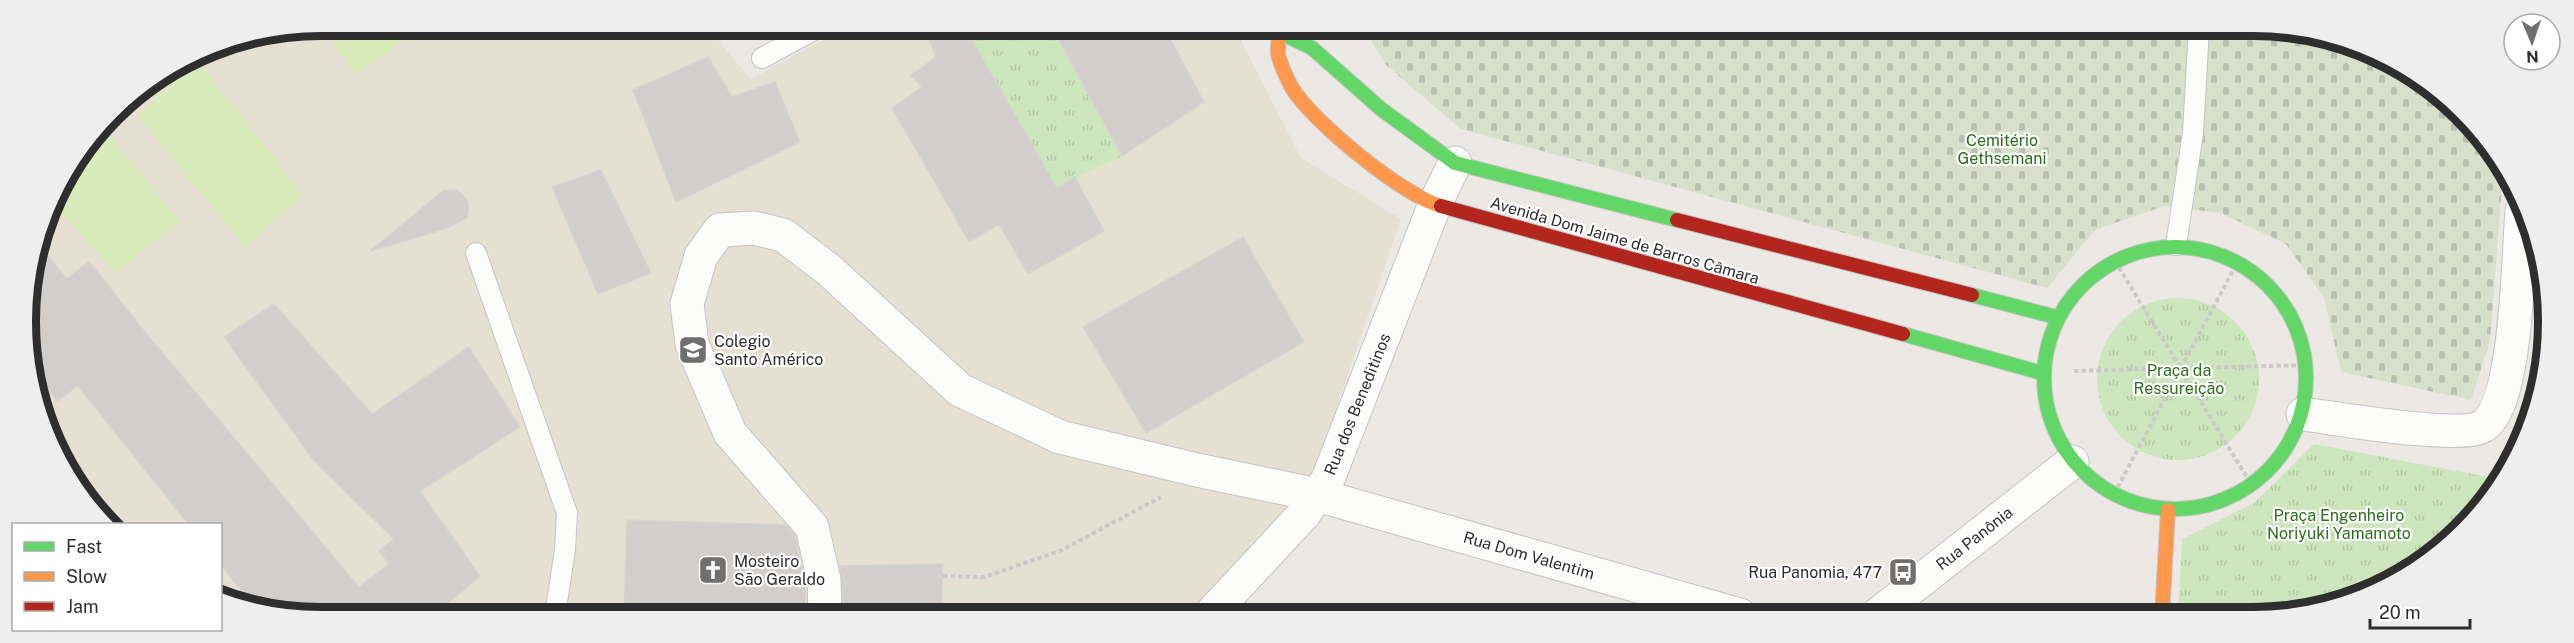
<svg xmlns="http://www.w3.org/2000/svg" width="2574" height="643" font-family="'Public Sans',sans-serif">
	<defs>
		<pattern id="cemetery-stones" width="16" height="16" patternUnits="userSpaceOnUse" patternTransform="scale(1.5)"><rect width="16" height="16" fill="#d8e0cc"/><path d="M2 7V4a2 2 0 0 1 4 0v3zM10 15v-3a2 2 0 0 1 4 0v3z" fill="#bac0b0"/></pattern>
		<pattern id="park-tufts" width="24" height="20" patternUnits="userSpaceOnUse" patternTransform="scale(1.5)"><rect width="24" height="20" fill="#cee6be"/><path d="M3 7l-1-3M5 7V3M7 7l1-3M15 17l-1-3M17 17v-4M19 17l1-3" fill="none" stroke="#b1c6a4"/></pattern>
	</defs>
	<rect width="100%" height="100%" fill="#ece8e4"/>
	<!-- education -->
	<path fill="#e6e0d3" d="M322,26H706L751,79L848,26L1234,27L1301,158L1401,219L1310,486L1190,615H283L221,594L220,524H113L87,502L36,398L26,302L56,191L126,99L209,48Z"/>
	<!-- cemetery -->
	<path fill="url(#cemetery-stones)" d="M1362,27L2291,28L2401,65L2488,142L2503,172L2490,342L2471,400L2341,372L2324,298L2286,244L2221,213L2164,206L2095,230L2047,288L1461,129L1386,65Z"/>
	<!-- park -->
	<path fill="url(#park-tufts)" d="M964,26H1050L1122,156L1057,188Z
		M2097 379a81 81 0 1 1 162 0a81 81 0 1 1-162 0Z
		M2314,444L2499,479L2462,531L2383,587L2291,615H2178L2182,539L2254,503Z"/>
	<!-- pitch -->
	<path fill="#d9eabb" d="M321,26H425L355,74Z
		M197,60L304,195L245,246L137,116Z
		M104,128L180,222L115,273L53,203L56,191Z"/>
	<!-- building -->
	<path fill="#d1cecb" stroke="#d7d4d0" stroke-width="1.5" d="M941,26H964L1057,188L1075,177L1104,231L1028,274L999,224L969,242L892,108L922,87L911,75L936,57L927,35Z
		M1051,26L1164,27L1204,102L1122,156Z
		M708,57L732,97L775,82L800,142L676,202L633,90Z
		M601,170L651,273L598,294L552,187Z
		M444,190H457L467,199L469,208L467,218L445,229L370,251Z
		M1243,237L1304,342L1146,433L1083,327Z
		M41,248L67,279L89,261L141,327L359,587L389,564L379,551L394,539L315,462L224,337L274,304L372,414L469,347L520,427L420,491L480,576L434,615H283L253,605L220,564V525H189L78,386L57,401L33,373L26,302Z
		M627,520L786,525L795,536L805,582L806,615H624Z
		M943,564L941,615H844L840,566Z"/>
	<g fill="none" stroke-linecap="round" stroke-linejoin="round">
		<!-- lane casing -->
		<g stroke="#c5c4c5" stroke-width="22">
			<path id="lane" d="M762,58L821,26
				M2176,245L2193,133L2199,28
				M476,253L567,513L565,550L555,615"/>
		</g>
		<!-- street casing -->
		<g stroke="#c5c4c5" stroke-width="35">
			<path id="street" d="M2303,414C2335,418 2460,440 2483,426C2518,405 2518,253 2522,211
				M825,615L824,580L812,527L730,433L692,344L687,304L701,256L720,230L754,228L783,235L829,270L960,390L1060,437L1197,470L1317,495L1740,615
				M1210,615L1304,514L1328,479L1435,204L1455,163
				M1877,615L2072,462"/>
		</g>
		<!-- fast casing -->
		<g stroke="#c5c4c5" stroke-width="16">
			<path id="fast" d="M1279,32L1312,48L1381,109L1455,163L1677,220
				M2044 378a131 131 0 1 1 262 0a131 131 0 1 1-262 0Z
				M1972,295L2056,317
				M1903,334L2042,373"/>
		</g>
		<!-- slow casing -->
		<g stroke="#c5c4c5" stroke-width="16">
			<path id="slow" d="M1276,27C1281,36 1277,44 1278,54C1280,63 1287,79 1292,88C1313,122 1402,195 1441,206
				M2162,615L2168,510"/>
		</g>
		<!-- jam casing -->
		<g stroke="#c5c4c5" stroke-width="16">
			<path id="jam" d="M1441,206L1903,334
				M1677,220L1972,295"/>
		</g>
		<!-- path -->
		<path stroke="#c9c9c8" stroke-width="4" stroke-dasharray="4.5 3" stroke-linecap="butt" d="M2115,261L2251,484
			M2074,371L2307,365
			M2114,494L2237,263
			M943,576L984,577L1062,550L1161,497"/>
		<!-- lane -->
		<use href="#lane" stroke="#fcfcfb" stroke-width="20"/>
		<!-- street -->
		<use href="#street" stroke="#fcfcfb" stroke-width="33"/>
		<!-- fast -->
		<use href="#fast" stroke="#63d668" stroke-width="14"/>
		<!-- slow -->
		<use href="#slow" stroke="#ff974d" stroke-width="14"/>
		<!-- jam -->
		<use href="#jam" stroke="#b3261e" stroke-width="14"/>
	</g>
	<!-- icons -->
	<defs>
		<g id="school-square" transform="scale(1.5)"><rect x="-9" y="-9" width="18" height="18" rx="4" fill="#706f6e" stroke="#fff"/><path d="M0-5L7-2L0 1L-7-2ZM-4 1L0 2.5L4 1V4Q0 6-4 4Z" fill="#fff"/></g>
		<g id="church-square" transform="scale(1.5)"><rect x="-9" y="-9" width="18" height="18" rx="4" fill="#706f6e" stroke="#fff"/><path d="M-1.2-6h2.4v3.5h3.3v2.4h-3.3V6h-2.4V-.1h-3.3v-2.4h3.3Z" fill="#fff"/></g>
		<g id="bus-square" transform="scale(1.5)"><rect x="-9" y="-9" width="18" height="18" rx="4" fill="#706f6e" stroke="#fff"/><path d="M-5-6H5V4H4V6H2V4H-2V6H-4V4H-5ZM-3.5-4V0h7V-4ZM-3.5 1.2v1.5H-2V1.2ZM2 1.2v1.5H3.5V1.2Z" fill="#fff"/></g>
	</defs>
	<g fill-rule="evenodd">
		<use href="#school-square" x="693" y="350"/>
		<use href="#church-square" x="713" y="570"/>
		<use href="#bus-square" x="1903" y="572"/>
	</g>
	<g text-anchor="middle" stroke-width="4.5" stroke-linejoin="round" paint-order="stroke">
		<!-- park labels -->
		<g font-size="16" fill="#2c6e1b" stroke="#fff">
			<text x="2002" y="146">Cemitério<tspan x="2002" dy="18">Gethsemani</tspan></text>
			<text x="2179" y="376">Praça da<tspan x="2179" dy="18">Ressureição</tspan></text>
			<text x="2339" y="521">Praça Engenheiro<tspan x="2339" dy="18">Noriyuki Yamamoto</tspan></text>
		</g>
		<!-- street labels -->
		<g font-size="16" fill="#2e2e2e" stroke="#fff">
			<text transform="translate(1625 240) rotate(16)" y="6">Avenida Dom Jaime de Barros Câmara</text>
			<text transform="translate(1357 404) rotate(-68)" y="6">Rua dos Beneditinos</text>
			<text transform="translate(1974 538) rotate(-38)" y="6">Rua Panônia</text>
			<text transform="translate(1529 555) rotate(16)" y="6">Rua Dom Valentim</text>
		</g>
		<!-- poi labels -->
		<g font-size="16" fill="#2e2e2e" stroke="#fff" text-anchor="start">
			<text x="714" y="347">Colegio<tspan x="714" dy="18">Santo Américo</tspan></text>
			<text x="734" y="567">Mosteiro<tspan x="734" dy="18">São Geraldo</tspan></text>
			<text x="1882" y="578" text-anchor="end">Rua Panomia, 477</text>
		</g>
	</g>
	<!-- crop -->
	<path d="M0 0H2574V643H0ZM321 36H2253A285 285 0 0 1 2538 321V322A285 285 0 0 1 2253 607H321A285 285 0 0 1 36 322V321A285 285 0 0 1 321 36Z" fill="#eee" fill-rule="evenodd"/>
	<path fill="none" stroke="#2e2e2e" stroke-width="8" d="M321 36H2253A285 285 0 0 1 2538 321V322A285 285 0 0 1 2253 607H321A285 285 0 0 1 36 322V321A285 285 0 0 1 321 36Z"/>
	<!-- legend -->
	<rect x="12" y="523" width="210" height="108" fill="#ffffff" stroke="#ababab" stroke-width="1.5"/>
	<rect x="24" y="542" width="30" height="9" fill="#63d668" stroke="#ababab" stroke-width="1.5"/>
	<text x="66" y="553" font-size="18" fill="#2e2e2e">Fast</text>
	<rect x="24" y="572" width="30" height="9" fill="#ff974d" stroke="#ababab" stroke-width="1.5"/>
	<text x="66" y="583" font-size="18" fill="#2e2e2e">Slow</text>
	<rect x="24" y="602" width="30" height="9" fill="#b3261e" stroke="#ababab" stroke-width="1.5"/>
	<text x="66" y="613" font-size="18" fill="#2e2e2e">Jam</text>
	<!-- north arrow -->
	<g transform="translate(2532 42) rotate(178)"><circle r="28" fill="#ffffff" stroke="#ababab" stroke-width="1.5"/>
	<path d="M0-4.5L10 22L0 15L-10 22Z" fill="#706f6e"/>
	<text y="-9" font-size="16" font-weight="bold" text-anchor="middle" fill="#2e2e2e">N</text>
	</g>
	<!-- scale -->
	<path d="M2370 619v9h100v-9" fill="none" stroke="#2e2e2e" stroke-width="3"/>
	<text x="2379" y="619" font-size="18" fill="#2e2e2e" stroke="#ffffff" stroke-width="4.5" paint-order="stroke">20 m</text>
</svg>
